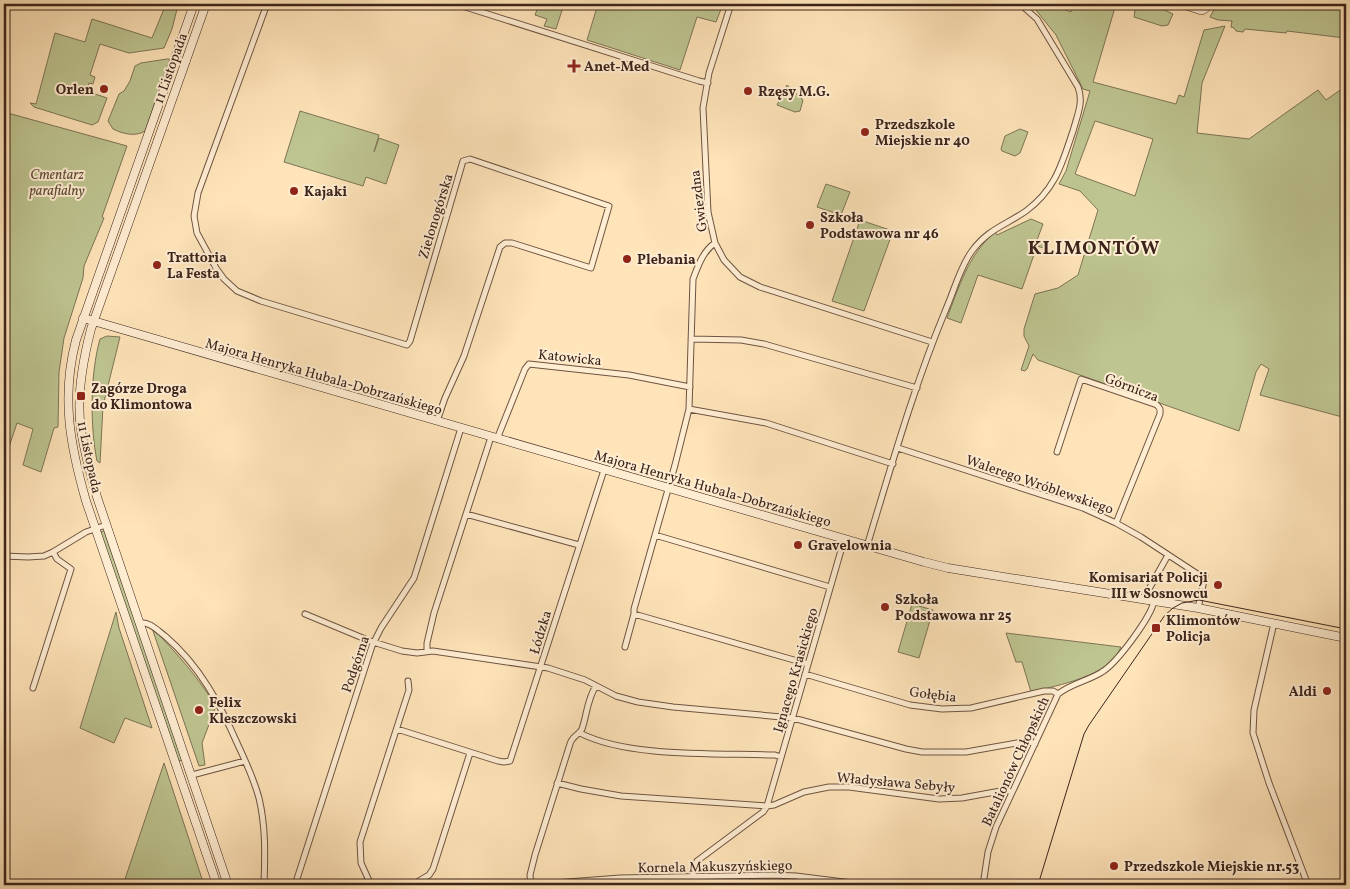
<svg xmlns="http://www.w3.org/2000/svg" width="1350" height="889" font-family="Vollkorn,serif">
	<rect width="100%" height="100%" fill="#ffe4b9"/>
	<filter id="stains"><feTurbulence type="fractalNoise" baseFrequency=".004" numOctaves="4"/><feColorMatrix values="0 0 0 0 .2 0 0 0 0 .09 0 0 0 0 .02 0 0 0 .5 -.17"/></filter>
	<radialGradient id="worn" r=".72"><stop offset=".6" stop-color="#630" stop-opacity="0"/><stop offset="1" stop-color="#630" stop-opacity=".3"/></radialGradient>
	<!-- green -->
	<path fill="#bec591" stroke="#7d7456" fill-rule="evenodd" d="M166,4L178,5L172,29L164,48L129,53L100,44L90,75L95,77L93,84L89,83L87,89L92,90V96L95,94L107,98L98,122L92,125L34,107L30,103L36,104L55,33L85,42L92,19L152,38Z
		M539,4H564L556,29L544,26L547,19L535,15Z
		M598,4H723L716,22L697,17L680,70L587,40Z
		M1031,4H1051L1071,12L1075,4H1116L1093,82L1176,104L1179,95L1184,97L1204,30L1225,26L1202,83L1197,133L1249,139L1318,90L1326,100L1346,86V418L1260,395L1269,369L1261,364L1256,372L1239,431L1077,374L1038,360L1033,354L1027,369L1025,371L1021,370L1029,346L1024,336V329L1035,294L1058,288L1078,275L1098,210L1080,191L1059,184L1066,171L1090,91L1083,89L1056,35ZM1095,121L1153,139L1135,196L1075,174Z
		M1117,4H1152L1173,14L1168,25L1162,26L1134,17L1135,10Z
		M1217,4H1346V41L1345,38L1287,31L1286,33L1245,29L1243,32L1236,31L1234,28L1231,27L1232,21L1218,20L1210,17Z
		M167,59H170L145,131C136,137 123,134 113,129L108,121L119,94L124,91L130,81L135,66L141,63Z
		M787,85L803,100L800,111L795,112L777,105Z
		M300,111L379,135L374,152L379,138L399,145L386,184L366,177L363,186L284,162Z
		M4,112L127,146L102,217L104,218L84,266L83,278L64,338L59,372L58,427L54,428L41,472L23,465L33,429L17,423L4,462Z
		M1020,129L1028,132L1020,153L1015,156L1002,151L1001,149L1005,136Z
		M826,184L850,192L841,215L817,207Z
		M1031,219L1043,224L1037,240L1049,245L1047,249L1037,246L1022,289L978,275L961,323L947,318C959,287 968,255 995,232L997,235Z
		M860,220L893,231L864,311L832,301Z
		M107,336L120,337L103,406L100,463L97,461C90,427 90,374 100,339Z
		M104,531L183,760L178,761L100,532Z
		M912,604L933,610L919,658L898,652Z
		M116,612L119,628L152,728L125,718L114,743L80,728Z
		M152,628C178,654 196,675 216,706L202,743L205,765L199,766Z
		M1006,633L1121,647C1109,677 1058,685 1031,692L1022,662H1016Z
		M164,763L204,885H123Z"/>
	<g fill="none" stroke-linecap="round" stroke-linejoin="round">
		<!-- street casing -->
		<g stroke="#6d5442" stroke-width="7">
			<path id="street" d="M267,4L198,193L194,216L197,233L216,268L224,279L237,291L261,301L407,345L410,341L463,161L470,159L609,206L591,268L512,243H505L500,247L464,356L445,398L437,421
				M456,4L699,81L708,83
				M731,4L709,73L703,108L708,212L715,243L724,260L740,277L760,287L932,342
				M691,339L741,340L764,344L917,388
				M689,409L766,423L893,464
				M497,439L525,369L529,364L629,375L690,387
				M898,448L1083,508L1116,523L1141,537L1199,575L1205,576L1198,608
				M1057,452L1081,379L1157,405L1160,409V414L1116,523
				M466,514L579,545
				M655,535L830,587
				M867,546C891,467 914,386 946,309C954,291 960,267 972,251C988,229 1006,225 1026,211C1056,189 1062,163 1073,131C1077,116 1084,102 1078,87L1037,19L1020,4
				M4,556L28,557L44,556L53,552L86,532L106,525
				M4,567L6,556
				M1145,599L1149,589L1168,555
				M305,614L370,641L402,651L417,653L433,651L548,668L585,680L616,696L638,702L673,707L793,718L906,749L922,752H966L1028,741L1035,744
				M634,614L808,664
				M139,623C149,621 157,630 165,636C200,666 220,704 238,745C246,762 254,780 259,798C266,828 265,855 264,885
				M1274,623L1254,710L1253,733L1269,783L1308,885
				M625,647L634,614V609L675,465L689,409L693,279C698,266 703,251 715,243
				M427,651V643L434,613L491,437
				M805,674L910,705L942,709L971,708L1044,691H1053L1058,694
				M33,688L71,569L57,559L53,552
				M397,729L498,761L504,762L510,761L604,470
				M580,733C628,758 720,753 775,755L781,757
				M192,775L245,761
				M557,783L581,789L621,796L767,806L844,540
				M693,876V869L697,861L763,812L767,806L774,805L804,792L829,787H849L939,799L962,798L1006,790L1011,792
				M295,885L372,646L381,628L414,578L461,428
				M371,885L361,863L360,842L409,690L408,681
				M412,885L429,875L433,869L470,753
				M528,885L620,878L772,875L796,876L868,885
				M531,885L530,875L535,855L570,744C572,736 579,735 582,729C587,715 587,699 596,686
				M983,885L988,852L996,827L1058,694C1072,683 1088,681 1102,672C1117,663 1151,617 1154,601"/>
		</g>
		<!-- secondary casing -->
		<g stroke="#3c241b" stroke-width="9">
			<path id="secondary" d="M194,4L76,340C61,397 70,445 86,501L217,885
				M206,4L91,329C83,360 76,397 81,429C84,452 91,475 97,497L228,885
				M1182,4L1200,10H1203L1211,4
				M83,318L924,562L948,568L1198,608L1346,638"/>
		</g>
		<!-- street -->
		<use href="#street" stroke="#ffedd2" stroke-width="5"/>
		<!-- secondary -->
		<use href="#secondary" stroke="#ffedd2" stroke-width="8"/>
		<!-- tram -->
		<path stroke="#3c241b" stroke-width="1" d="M709,885H795
			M1038,885L1084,734L1089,725L1165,615L1173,608L1182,603L1199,600L1346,629"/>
	</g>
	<!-- markers -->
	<g fill="#8f2418" stroke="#ffedd2" stroke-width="2">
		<path d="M571.5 58.5h5v5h5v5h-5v5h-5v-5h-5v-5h5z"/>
		<circle cx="104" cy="89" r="5"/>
		<circle cx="748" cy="91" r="5"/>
		<circle cx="865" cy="132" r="5"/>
		<circle cx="294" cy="191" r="5"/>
		<circle cx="810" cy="225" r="5"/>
		<circle cx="627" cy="259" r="5"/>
		<circle cx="157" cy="265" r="5"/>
		<rect x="76" y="391" width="10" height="10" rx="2.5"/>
		<circle cx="798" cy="545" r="5"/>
		<circle cx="1218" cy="585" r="5"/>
		<circle cx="885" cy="607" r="5"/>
		<rect x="1151" y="623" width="10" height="10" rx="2.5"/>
		<circle cx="1327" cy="691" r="5"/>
		<circle cx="199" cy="710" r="5"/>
		<circle cx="1114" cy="866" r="5"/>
	</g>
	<g text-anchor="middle" stroke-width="4" stroke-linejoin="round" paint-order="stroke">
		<!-- poi labels -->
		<g font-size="14" font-weight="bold" fill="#3c241b" stroke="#ffedd2" text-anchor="start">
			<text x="584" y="71">Anet-Med</text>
			<text x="94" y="94" text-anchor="end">Orlen</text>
			<text x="758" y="96">Rzęsy M.G.</text>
			<text x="875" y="129">Przedszkole<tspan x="875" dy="16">Miejskie nr 40</tspan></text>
			<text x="304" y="196">Kajaki</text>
			<text x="820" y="222">Szkoła<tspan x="820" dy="16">Podstawowa nr 46</tspan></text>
			<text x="167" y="262">Trattoria<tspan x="167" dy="16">La Festa</tspan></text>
			<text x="637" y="264">Plebania</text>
			<text x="91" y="393">Zagórze Droga<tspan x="91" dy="16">do Klimontowa</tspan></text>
			<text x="808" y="550">Gravelownia</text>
			<text x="1208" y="582" text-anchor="end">Komisariat Policji<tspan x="1208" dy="16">III w Sosnowcu</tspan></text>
			<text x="895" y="604">Szkoła<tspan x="895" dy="16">Podstawowa nr 25</tspan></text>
			<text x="1166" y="625">Klimontów<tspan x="1166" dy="16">Policja</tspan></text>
			<text x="1317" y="696" text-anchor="end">Aldi</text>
			<text x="209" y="707">Felix<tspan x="209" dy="16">Kleszczowski</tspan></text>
			<text x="1124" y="871">Przedszkole Miejskie nr.53</text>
		</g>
		<!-- street labels -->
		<g font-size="14" fill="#3c241b" stroke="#ffedd2">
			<text transform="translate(170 68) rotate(-70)" y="5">11 Listopada</text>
			<text transform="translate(698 201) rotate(-97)" y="5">Gwiezdna</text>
			<text transform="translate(435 216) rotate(-73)" y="5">Zielonogórska</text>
			<text transform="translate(570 357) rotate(6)" y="5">Katowicka</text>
			<text transform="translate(324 376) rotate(16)" y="5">Majora Henryka Hubala-Dobrzańskiego</text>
			<text transform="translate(1132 387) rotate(21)" y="5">Górnicza</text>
			<text transform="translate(90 457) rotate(78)" y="5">11 Listopada</text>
			<text transform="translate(1040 484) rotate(19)" y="5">Walerego Wróblewskiego</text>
			<text transform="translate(713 488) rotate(16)" y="5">Majora Henryka Hubala-Dobrzańskiego</text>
			<text transform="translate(540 632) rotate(-73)" y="5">Łódzka</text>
			<text transform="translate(355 664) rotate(-71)" y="5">Podgórna</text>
			<text transform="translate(795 670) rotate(-74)" y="5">Ignacego Krasickiego</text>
			<text transform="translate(933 694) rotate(7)" y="5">Gołębia</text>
			<text transform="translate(1015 761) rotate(-65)" y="5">Batalionów Chłopskich</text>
			<text transform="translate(896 782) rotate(5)" y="5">Władysława Sebyły</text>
			<text transform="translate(715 866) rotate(-1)" y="5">Kornela Makuszyńskiego</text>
		</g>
		<!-- park labels -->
		<g font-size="14" font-style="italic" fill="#5c4c38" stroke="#ffedd2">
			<text x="57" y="179">Cmentarz<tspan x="57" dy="16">parafialny</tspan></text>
		</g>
		<!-- district labels -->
		<g font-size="19" font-weight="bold" letter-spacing="1" fill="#3c241b" stroke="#ffedd2">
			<text x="1094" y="254">KLIMONTÓW</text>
		</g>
	</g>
	<!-- margin -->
	<rect width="1350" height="889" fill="none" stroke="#ffe4b9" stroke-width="20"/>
	<rect x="5" y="5" width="1340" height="879" fill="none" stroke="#3c241b" stroke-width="2.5"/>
	<rect x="10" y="10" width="1330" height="869" fill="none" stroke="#3c241b"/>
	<rect width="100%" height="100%" filter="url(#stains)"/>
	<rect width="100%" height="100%" fill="url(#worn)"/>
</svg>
